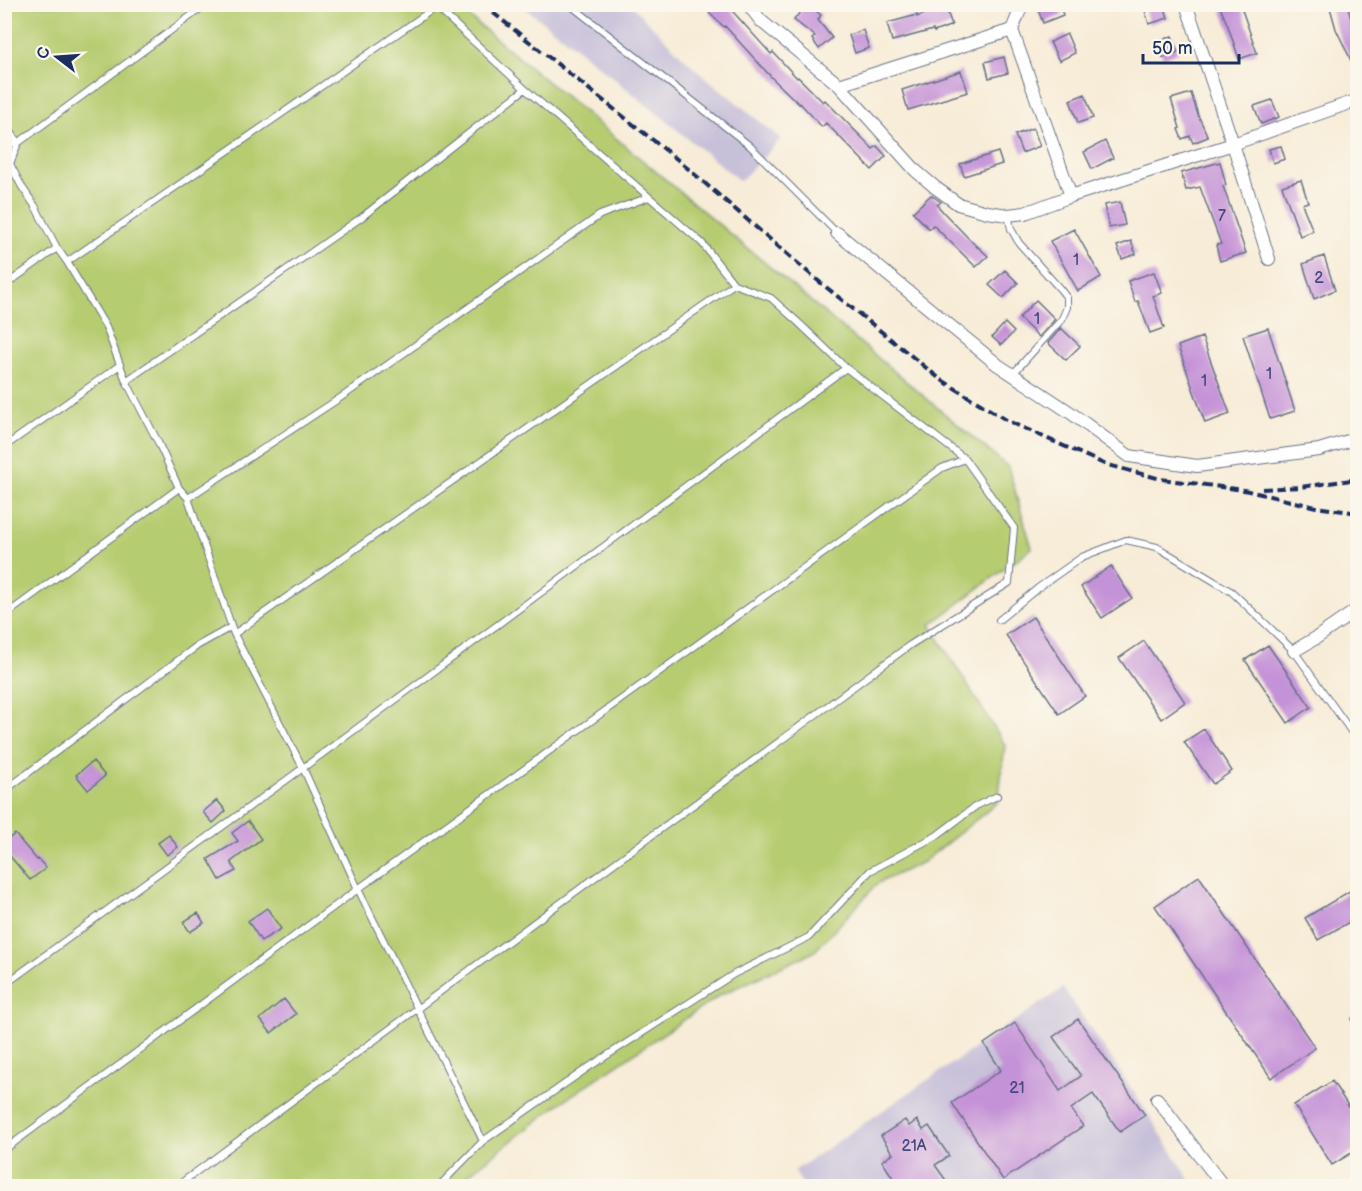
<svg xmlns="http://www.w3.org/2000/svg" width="1362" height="1191" font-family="'Balsamiq Sans',sans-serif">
	<rect width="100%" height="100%" fill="#fbf7ec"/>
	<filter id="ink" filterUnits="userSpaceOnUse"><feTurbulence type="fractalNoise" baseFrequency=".0167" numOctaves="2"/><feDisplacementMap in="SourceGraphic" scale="12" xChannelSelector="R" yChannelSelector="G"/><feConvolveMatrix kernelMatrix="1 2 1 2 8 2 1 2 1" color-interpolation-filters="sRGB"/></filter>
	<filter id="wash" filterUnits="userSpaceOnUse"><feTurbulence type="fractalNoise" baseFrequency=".008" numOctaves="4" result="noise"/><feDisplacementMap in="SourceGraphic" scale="24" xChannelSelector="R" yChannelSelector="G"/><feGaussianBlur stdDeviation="1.35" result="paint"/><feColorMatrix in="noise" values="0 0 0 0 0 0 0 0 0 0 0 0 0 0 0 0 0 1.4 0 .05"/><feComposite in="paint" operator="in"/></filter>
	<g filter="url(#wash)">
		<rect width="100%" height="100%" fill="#f7ecd7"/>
		<!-- industrial -->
		<path fill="#c7c0d9" d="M521,5H631L693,67L781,139L740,181L578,49Z
			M1063,988L1136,1095L1194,1186H804L794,1171Z"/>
		<!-- green -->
		<path fill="#b6cc70" stroke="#687e67" stroke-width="1.5" d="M5,5H455L623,144L1008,467L1032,548L930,625L1005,745L998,802L923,862L878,883L814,952L722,994L559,1104L465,1177L458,1186H5Z"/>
		<g id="blocks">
			<!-- building -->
			<path fill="#c492d7" d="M718,4H726L771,54L773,52L797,78L798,77L823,102L825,100L873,149L877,146L886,156L872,170L826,123L822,127L800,103L799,104L772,78L725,26L724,27L709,13Z
				M806,4L821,15L818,20L832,38L819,49L812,39L815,36L794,20Z
				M1036,4H1059L1063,15L1043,23Z
				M1143,4H1164L1168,18L1149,24Z
				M1227,4H1240L1257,53L1239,59L1228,26L1220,7Z
				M1329,4H1347L1356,38L1358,37V75L1336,29Z
				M945,6L952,25L934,32L933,30L892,41L887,23L917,15V17Z
				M863,30L869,48L855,53L849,35Z
				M1067,34L1075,53L1059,61L1050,42Z
				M1172,36L1178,52L1163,58L1157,42Z
				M1004,57L1008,73L989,78L985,62Z
				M961,71L968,92L908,110L902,90Z
				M1191,93L1198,115L1208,137L1193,143L1190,136L1182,139L1178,129L1180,128L1171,99Z
				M1085,94L1093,118L1078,123L1070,100Z
				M1272,100L1279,117L1261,124L1254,106Z
				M1033,128L1040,146L1022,153L1015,135Z
				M1105,141L1113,158L1092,169L1084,152Z
				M1281,146L1285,159L1273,163L1269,149Z
				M998,152L1002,164L964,176L960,164Z
				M1220,162L1226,185L1223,186L1246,253L1220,261L1216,245L1221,244L1200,187L1186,190L1181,173Z
				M1301,180L1308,202L1302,204L1313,231L1300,236L1282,186Z
				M931,195L941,202L937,205L945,214L977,247V246L988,256L976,267L933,225L929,229L913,212Z
				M1120,202L1125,225L1109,228L1104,205Z
				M1074,229L1101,277L1078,291L1050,241Z
				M1131,241L1136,254L1122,259L1117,246Z
				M1324,256L1335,290L1314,299L1303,264Z
				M1005,270L1018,283L1003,298L989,285Z
				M1154,272L1162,293L1153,296L1164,328L1150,333L1138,301L1135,302L1128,281Z
				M1036,300L1055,319L1039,337L1019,318Z
				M1005,323L1014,332L1001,345L992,337Z
				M1061,328L1080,346L1066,360L1048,343Z
				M1268,328L1295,411L1270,419L1243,336Z
				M1202,337L1230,414L1205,423L1178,346Z
				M1111,566L1132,598L1102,618L1081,587Z
				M1033,617L1085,696L1059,714L1006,635Z
				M1144,641L1185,702L1161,719L1119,658Z
				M1268,645L1311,707L1288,723L1245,660Z
				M1204,729L1232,771L1213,784L1184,742Z
				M93,761L105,776L88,790L76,775Z
				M217,800L226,811L213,823L203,812Z
				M248,821L261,839L231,862L236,871L220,880L208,859L238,841L232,833Z
				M15,834L37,860L38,859L46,868L30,880L4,849V842Z
				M169,835L178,847L167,855L158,843Z
				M1199,876L1315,1048L1271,1078L1155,906Z
				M1358,886V917L1318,940L1305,918Z
				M267,908L281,929L261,941L248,921Z
				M198,913L204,923L190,932L183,922Z
				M284,999L296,1014L271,1033L260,1019Z
				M1078,1019L1145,1115L1120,1132L1093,1094L1071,1109L1083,1126L1003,1180L952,1103L1001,1070L984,1044L1015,1023L1060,1091L1081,1076L1053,1037Z
				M1332,1081L1358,1121V1149L1332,1165L1294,1105Z
				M905,1120L909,1126L917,1120L923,1130L929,1126L949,1156L935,1165L950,1186H898L882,1161L893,1154L881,1136Z"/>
		</g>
	</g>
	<g filter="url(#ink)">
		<use href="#blocks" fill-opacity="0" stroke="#687188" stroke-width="1.5"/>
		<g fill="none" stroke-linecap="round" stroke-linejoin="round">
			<!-- service casing -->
			<g stroke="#687188" stroke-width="8">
				<path id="service" d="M569,4L750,146L837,233
					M4,120L18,143L10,164L22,187L35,206L57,248L67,262L106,327L126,381L158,442L179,488L188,498L234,634L303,768L358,889L483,1141
					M4,143H18L207,4
					M1008,215L1011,229L1019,243L1060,289L1067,298V307L1062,319L1012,375
					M67,262L436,7
					M4,286L57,248
					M126,381L362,217L525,89
					M4,447L120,365
					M188,498L346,394L600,215L649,197
					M4,616L179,488
					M999,620L1038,588L1082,557L1126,540L1157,547L1232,592L1267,625L1294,651L1358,741
					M234,634L734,284
					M4,791L197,646L231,627
					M4,985L303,768L846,368
					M1355,1020L1358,1019
					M4,1150L358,889L942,468L965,459
					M177,1186L910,645L1009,583L1014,528L965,459L846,368L800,324L771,298L734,284L702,243L525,89L433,4
					M439,1186L483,1141L589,1067L734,974L809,937L870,871L936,836L976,806L997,796"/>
			</g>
			<!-- minor casing -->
			<g stroke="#687188" stroke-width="14">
				<path id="minor" d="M748,4L761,21L839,85L916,171L936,188L958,204L987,212L1008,215L1025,213L1071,196L1233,144L1358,100
					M1018,4L1020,10L1012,30L1071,196
					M1186,4L1233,144L1269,259
					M839,85L1012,30
					M837,233L998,365L1071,413L1129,456L1197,466L1319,450L1358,438
					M1294,651L1316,638L1358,609
					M1157,1099L1223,1186"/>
			</g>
			<!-- service -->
			<use href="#service" stroke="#fff" stroke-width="6"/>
			<!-- minor -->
			<use href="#minor" stroke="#fff" stroke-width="12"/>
			<!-- rail -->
			<path stroke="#1b2f5e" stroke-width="4" stroke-dasharray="9 4.5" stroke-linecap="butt" d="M482,4L678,160L816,279L940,379L1008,421L1104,464L1161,479L1244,490L1316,507L1358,513
				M1262,489L1301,487L1358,479"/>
		</g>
	</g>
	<g text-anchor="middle" stroke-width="5" stroke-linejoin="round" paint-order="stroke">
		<!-- number labels -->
		<g font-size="16" fill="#45487c">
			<text x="1222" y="221">7</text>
			<text x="1076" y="265">1</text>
			<text x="1319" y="283">2</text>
			<text x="1037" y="324">1</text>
			<text x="1269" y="379">1</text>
			<text x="1204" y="386">1</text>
			<text x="1017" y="1093">21</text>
			<text x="914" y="1151">21А</text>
		</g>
	</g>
	<!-- margin -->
	<rect width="1362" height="1191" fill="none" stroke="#fbf7ec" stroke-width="24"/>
	<!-- north arrow -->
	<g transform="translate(57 57) rotate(287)" stroke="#fbf7ec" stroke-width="4.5" paint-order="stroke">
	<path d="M0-4.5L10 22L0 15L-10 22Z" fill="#1b2f5e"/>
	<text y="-9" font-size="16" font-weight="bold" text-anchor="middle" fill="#1b2f5e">С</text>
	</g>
	<!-- scale -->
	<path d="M1143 54v9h96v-9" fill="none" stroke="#1b2f5e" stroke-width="3"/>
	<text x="1152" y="54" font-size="18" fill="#1b2f5e" stroke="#fbf7ec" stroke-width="4.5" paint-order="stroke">50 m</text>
</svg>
